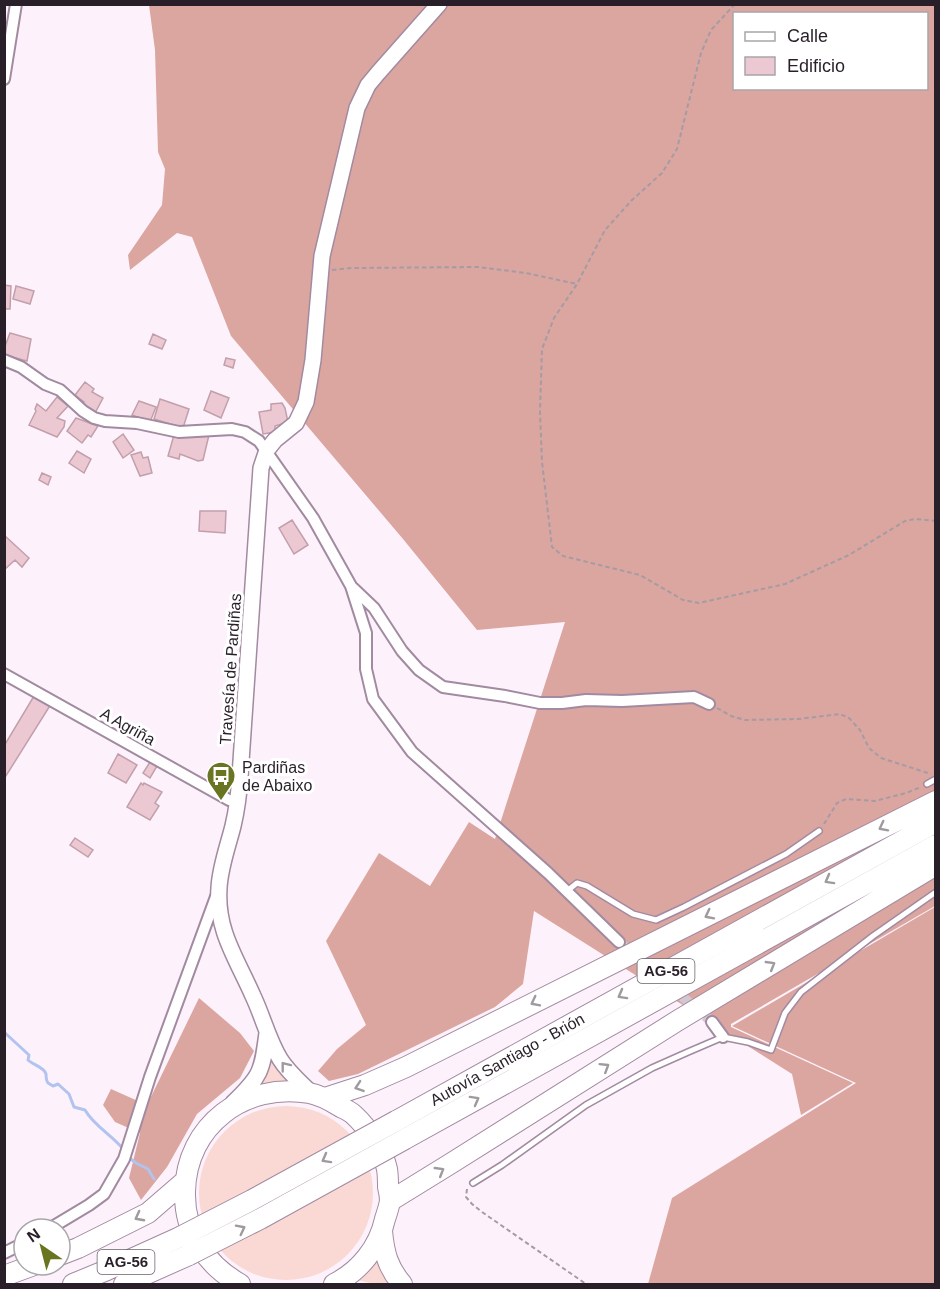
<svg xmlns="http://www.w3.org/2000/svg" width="940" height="1289" font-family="Helvetica,sans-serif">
	<rect width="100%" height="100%" fill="#fdf2fc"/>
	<!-- green -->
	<path fill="#fad9d5" d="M270,1049L293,1082L270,1083L260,1085L266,1073Z
		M199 1193a87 87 0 1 1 174 0a87 87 0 1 1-174 0Z
		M377,1260L383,1274L390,1284H374L358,1280Z"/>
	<!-- forest -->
	<path fill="#dba69f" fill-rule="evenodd" d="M149,5H935V906L731,1024V1027L853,1083L801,1115L792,1074L534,911L523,984L495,1007L358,1074L329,1081L318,1071L337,1049L366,1025L326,941L379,853L430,886L469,822L495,839L565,622L477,630L403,539L231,336L192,237L177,233L130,270L128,255L162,205L165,169L158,152L155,50ZM734,14H926V88H734Z
		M935,907V1284H648L672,1198L856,1083L732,1026Z
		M199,998L240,1033L254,1051L240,1078L197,1114L167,1167L141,1200L129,1178L140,1133L115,1122L103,1105L111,1089L147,1105Z"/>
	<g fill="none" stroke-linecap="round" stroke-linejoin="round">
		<!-- stream -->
		<path stroke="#b1c3ee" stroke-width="3" d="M4,1032L29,1055L28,1060C33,1065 44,1067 46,1074C46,1077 46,1080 48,1083L53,1086L58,1084L69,1094L74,1107L85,1110C94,1126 112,1135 124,1150
			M127,1156L136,1163L148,1169L154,1179"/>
	</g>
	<!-- building -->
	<path fill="#ecc8d3" stroke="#c29faa" stroke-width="1.5" d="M4,285L11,286L10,309H4Z
		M16,286L34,291L30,304L13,299Z
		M10,333L31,339L27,361L4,355V349Z
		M153,334L166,340L162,349L149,344Z
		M226,358L235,360L233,368L224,365Z
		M85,382L94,389L92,392L103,398L94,415L82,407L84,402L75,395Z
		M211,391L229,398L221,418L204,410Z
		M57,397L68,406L57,418L65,421L64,427L57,437L29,425L36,411L35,409L37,404L46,411Z
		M160,399L189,409L183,428L154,419Z
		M139,401L156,407L150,422L132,415Z
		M282,403L285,408L288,422L275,426V432L263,434L259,412L271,410V404Z
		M76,418L98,426L91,437L88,435L82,443L67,431Z
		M123,434L134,450L123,458L113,442Z
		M195,434L196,436L209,435L203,460L198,461L180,454L179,459L168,456L174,435Z
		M77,451L91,459L84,473L69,463Z
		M141,452L143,458L148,457L152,473L140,476L131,455Z
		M42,473L51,477L48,485L39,480Z
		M200,511H226L225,533L199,531Z
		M292,520L308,545L294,554L279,528Z
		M4,535L29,558L22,567L15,560L4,570Z
		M34,696L51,704L4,779V746Z
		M118,754L137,765L126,783L108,773Z
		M150,762L157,766L150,778L143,773Z
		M141,783L143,785L144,783L162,792L155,803L159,806L150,820L127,807Z
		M75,838L93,850L88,857L70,845Z"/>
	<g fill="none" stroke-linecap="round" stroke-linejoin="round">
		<!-- street-tunnel -->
		<path stroke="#d2c8d2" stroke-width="10" stroke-dasharray="10 5" stroke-linecap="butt" d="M619,942L660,977
			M671,987L712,1022"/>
		<!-- lane casing -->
		<g stroke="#a28aa1" stroke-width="8">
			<path id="lane" d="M927,784L936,779
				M567,891L577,883L587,886L633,914L656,920L684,907L786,854L819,831
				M473,1183L502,1165L586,1105L652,1068L688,1052L723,1037L748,1042L771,1050L785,1013L801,992L873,936L936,892"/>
		</g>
		<!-- street casing -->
		<g stroke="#a28aa1" stroke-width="14">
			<path id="street" d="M4,79L16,4
				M4,360L21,367L45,384L60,390L83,411L94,418L105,421L137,423L179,432L232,429L245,432L259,441L313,518L351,586L366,633V669L373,699L412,752L548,873L619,942
				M353,588L374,608L402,651L419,670L443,687L505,696L540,703H562L586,700L622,701L694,697L709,704
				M4,674L229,800L237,802
				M712,1022L723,1037
				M49,1229L89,1205L104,1194L124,1159L150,1077L217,894
				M4,1253L24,1243"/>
		</g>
		<!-- secondary casing -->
		<g stroke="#a28aa1" stroke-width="18">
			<path id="secondary" d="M311,1093C300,1082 288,1072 280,1059C268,1039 263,1017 253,996C237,959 216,931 219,888C220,867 228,846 233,826C237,809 239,793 240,776L261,468L267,450L275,440L296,423L306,402L313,360L322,256L357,108L368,85L378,73L439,4
				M233,1103C261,1076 262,1072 267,1033"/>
		</g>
		<!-- highway casing -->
		<g stroke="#a28aa1" stroke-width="22">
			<path id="highway" d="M325,1098L365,1085L406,1067L936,801
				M396,1121L936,822
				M405,1139L936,845
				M390,1201L450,1164L677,1021L936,865
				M382,1231C384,1253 388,1268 402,1284
				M60,1255L78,1248L148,1213L185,1181
				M4,1276L34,1265
				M73,1284L107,1270L180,1237
				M124,1284L189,1255
				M240,1284C206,1265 184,1232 185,1192C186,1125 245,1082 309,1093C320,1095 329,1100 339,1106C344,1109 350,1111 354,1115C368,1128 383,1150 387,1169C388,1175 388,1181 388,1187C389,1191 390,1197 390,1201C389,1207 387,1213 385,1219C379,1247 360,1271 334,1284"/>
		</g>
		<!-- path -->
		<path stroke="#a59ba5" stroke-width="2" stroke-dasharray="4.5 3" stroke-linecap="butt" d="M735,4L711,30L701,53L677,149L662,173L632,200L605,230L577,284L554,318L542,349L540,411L542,462L552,547L563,556L640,575L683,600L699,603L785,584L849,555L905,521L915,519L936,521
			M332,270L352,268L478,267L526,273L577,284
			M717,708L731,716L745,720L799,719L840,714L849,718L860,730L869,748L881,758L931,774
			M824,824L837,803L846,799L875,801L906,793L921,787
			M467,1189L466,1197L472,1204L482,1212L586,1284"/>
		<!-- lane -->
		<use href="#lane" stroke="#fff" stroke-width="5"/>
		<!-- street -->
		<use href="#street" stroke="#fff" stroke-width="10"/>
		<!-- secondary -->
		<use href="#secondary" stroke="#fff" stroke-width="15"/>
		<!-- highway -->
		<use href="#highway" stroke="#fff" stroke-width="20"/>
		<!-- highway-bridge casing -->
		<g stroke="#a28aa1" stroke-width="22" stroke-linecap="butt">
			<path id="highway-bridge" d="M180,1237L252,1200L396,1121
				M189,1255L260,1219L405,1139"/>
		</g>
		<!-- highway-bridge -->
		<use href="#highway-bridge" stroke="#fff" stroke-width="20"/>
	</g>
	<!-- one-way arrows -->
	<defs><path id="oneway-chevron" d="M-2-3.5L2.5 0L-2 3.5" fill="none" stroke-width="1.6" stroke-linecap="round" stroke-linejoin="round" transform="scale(1.5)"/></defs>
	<g stroke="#9e9a9e">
		<use href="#oneway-chevron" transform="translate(883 827) rotate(153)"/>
		<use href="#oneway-chevron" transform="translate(829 880) rotate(151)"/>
		<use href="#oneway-chevron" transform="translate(709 915) rotate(153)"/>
		<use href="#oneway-chevron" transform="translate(771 965) rotate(-31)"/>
		<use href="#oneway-chevron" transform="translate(622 995) rotate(151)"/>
		<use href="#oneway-chevron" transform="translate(535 1002) rotate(153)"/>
		<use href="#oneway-chevron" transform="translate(285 1066) rotate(-128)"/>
		<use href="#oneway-chevron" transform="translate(605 1067) rotate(-32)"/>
		<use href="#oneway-chevron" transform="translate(359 1087) rotate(161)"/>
		<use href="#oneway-chevron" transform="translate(475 1100) rotate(-29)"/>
		<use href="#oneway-chevron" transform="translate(326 1159) rotate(151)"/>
		<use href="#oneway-chevron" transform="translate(440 1171) rotate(-31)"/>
		<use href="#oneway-chevron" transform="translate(139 1217) rotate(152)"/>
		<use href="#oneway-chevron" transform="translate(241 1229) rotate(-27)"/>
	</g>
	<!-- icons -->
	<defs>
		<g id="bus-pin" transform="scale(1.5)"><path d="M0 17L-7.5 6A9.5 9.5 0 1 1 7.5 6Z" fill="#697520" stroke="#fff"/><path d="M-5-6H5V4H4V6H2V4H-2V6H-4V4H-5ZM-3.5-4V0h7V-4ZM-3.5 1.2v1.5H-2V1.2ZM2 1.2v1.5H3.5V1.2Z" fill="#fff"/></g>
	</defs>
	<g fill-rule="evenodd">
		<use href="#bus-pin" x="221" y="776"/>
	</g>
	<g text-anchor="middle" stroke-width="6" stroke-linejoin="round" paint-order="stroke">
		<!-- shield labels -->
		<g fill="#fff" stroke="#686268" stroke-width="1.5">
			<rect x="637.5" y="959" width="57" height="24" rx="4.5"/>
			<rect x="97.5" y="1250" width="57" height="24" rx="4.5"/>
		</g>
		<g font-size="15" font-weight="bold" fill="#281f28">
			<text x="666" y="976">AG-56</text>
			<text x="126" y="1267">AG-56</text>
		</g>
		<!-- street labels -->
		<g font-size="16" fill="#281f28" stroke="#fff">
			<text transform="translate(230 669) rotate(-86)" y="6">Travesía de Pardiñas</text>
			<text transform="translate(128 726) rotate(29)" y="6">A Agriña</text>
			<text transform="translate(507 1059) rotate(-29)" y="6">Autovía Santiago - Brión</text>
		</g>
		<!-- poi labels -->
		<g font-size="16" fill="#281f28" stroke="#fff" text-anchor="start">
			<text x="242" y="773">Pardiñas<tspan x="242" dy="18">de Abaixo</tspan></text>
		</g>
	</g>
	<!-- border -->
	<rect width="940" height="1289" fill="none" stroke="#281f28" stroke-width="12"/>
	<!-- legend -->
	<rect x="733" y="12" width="195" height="78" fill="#ffffff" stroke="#a9a5a9" stroke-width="1.5"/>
	<rect x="745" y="32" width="30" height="9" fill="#ffffff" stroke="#a9a5a9" stroke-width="1.5"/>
	<text x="787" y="42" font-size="18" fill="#281f28">Calle</text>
	<rect x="745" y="57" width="30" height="18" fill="#ecc8d3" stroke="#a9a5a9" stroke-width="1.5"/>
	<text x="787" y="72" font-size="18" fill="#281f28">Edificio</text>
	<!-- north arrow -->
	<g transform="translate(42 1247) rotate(325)"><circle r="28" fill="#ffffff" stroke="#a9a5a9" stroke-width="1.5"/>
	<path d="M0-4.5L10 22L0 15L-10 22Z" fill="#697520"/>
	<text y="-9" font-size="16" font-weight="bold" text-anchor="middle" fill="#281f28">N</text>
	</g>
</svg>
